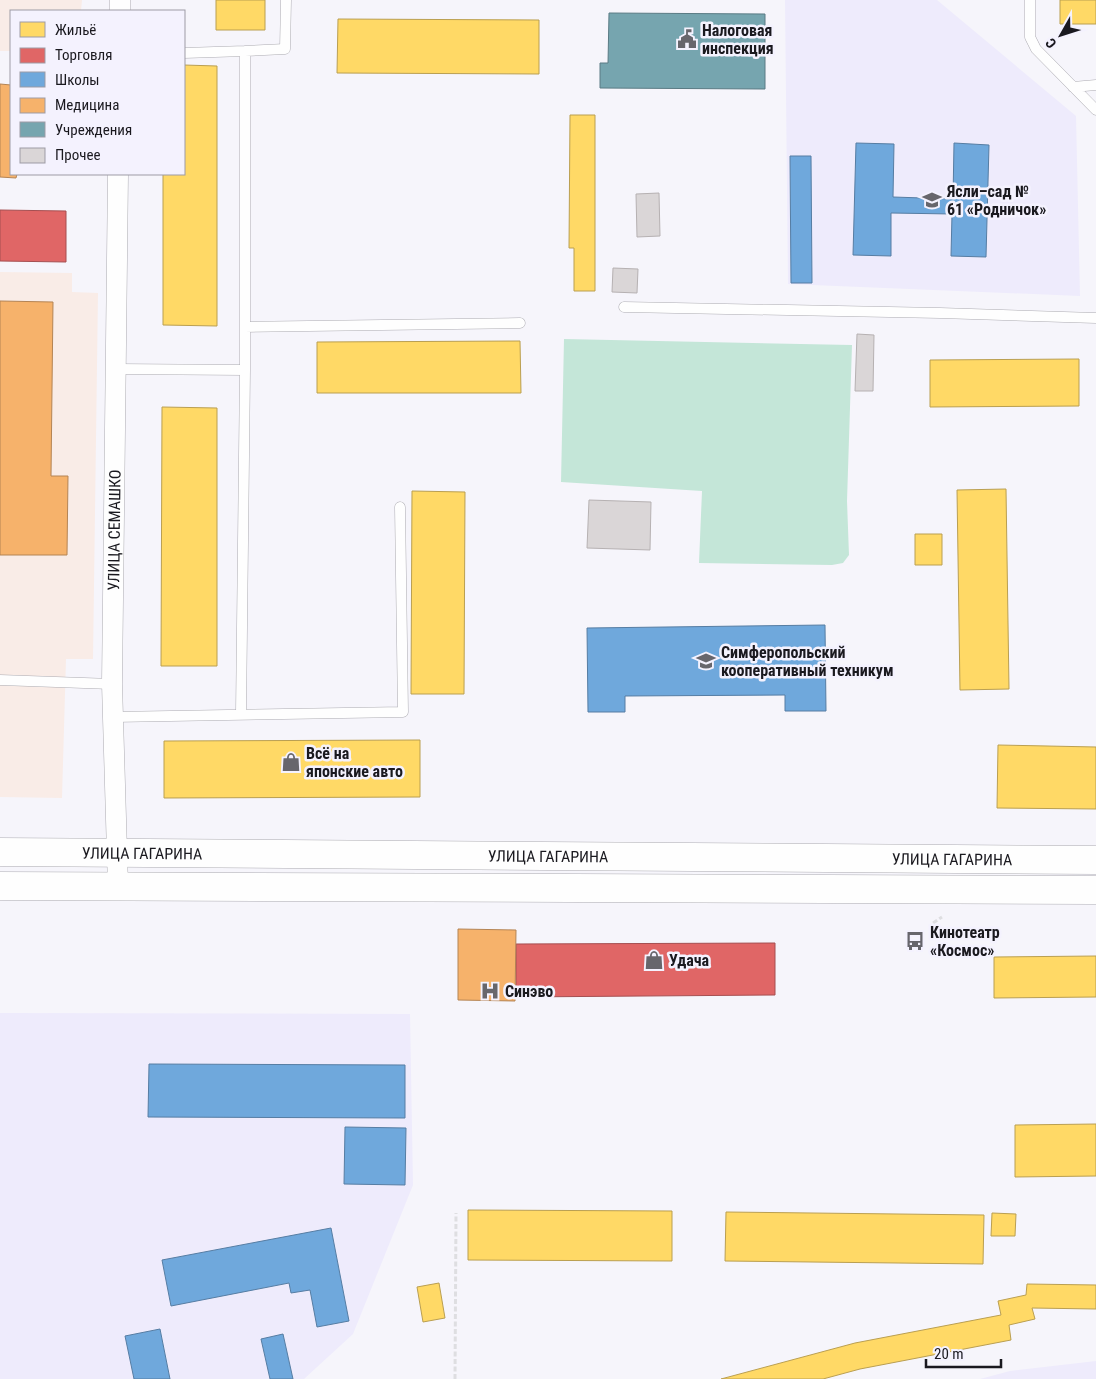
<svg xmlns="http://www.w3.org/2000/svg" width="1096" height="1379" font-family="'Roboto Condensed',sans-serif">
	<rect width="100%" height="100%" fill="#f6f5fb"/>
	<!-- built -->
	<path fill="#eeebfc" d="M785,0H937L1076,116L1080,296L788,284Z
		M0,1013L410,1014L413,1185L353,1334L304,1379H0Z
		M1096,1361V1379H980L1010,1371Z"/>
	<!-- medical -->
	<path fill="#f9ece7" d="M0,0H82L81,11H11V51H0Z
		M0,272L72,273V292L98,293L93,659H66L62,798L0,797Z"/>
	<!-- green -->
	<path fill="#c4e6d8" d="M564,339L852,345L847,501L849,555L843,563L832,565L699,563L702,491L561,482Z"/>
	<!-- homes -->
	<path fill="#ffd966" stroke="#ba9f51" d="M216,0H265V30H216Z
		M1060,0H1096V24H1060Z
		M338,19L539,20V74L337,73Z
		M184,65L217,66V326L163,325V174H184Z
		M570,115H595V291H574V248H569Z
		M520,341L521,393H317V342Z
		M1079,359V406L930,407V360Z
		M162,407L217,408V666H161Z
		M1006,489L1009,689L960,690L957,490Z
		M412,491L465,492L464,694H411Z
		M915,534H942V565H915Z
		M420,740V797L164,798V741Z
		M998,745L1096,747V809L997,808Z
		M1096,956V997L994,998V957Z
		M1096,1124V1176L1015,1177V1125Z
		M468,1210L672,1211V1261L468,1260Z
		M726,1212L984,1215L983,1264L725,1261Z
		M992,1213L1016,1214L1015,1236H991Z
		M439,1283L445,1318L423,1322L417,1287Z
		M1027,1284L1096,1285V1309L1032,1308L1035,1319L1009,1325L1011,1340L860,1369L823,1379H721L855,1343L1001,1315L998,1301L1026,1295Z"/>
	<!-- shops -->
	<path fill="#e06666" stroke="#a54f51" d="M0,210L66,211V262L0,261Z
		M775,943V995L516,997V944Z"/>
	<!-- schools -->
	<path fill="#6fa8dc" stroke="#567da3" d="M856,143L894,144L893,197L953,199L954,143L989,145L986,257L951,256L952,214L891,213V256L853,255Z
		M790,156H811L812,283H791Z
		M825,625L826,711H785V695L625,696V712H588L587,628Z
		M149,1064L405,1065V1118L148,1117Z
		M345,1127L406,1128L405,1185L344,1184Z
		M331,1228L349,1321L317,1327L310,1290L291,1293L289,1283L171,1306L162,1260Z
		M160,1329L170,1379H134L125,1336Z
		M283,1334L293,1379H270L261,1339Z"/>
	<!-- health -->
	<path fill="#f6b26b" stroke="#b48454" d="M0,84L11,85V174H17L16,178L0,177Z
		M0,301L53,302L51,476H68L67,555H0Z
		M458,929L516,930L515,1001L458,1000Z"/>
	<!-- public -->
	<path fill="#76a5af" stroke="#5a7b84" d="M609,13L765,14V89L600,88V63H608Z"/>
	<!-- building -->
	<path fill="#dad6d7" stroke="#b6b1b2" d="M659,193L660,236L637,237L636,194Z
		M613,268L638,269L637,293L612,292Z
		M857,334L874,335L873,391H855Z
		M589,500L651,502L650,550L587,548Z"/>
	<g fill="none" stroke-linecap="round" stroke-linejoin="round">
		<!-- service casing -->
		<g stroke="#adacb2" stroke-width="11">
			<path id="service" d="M1030,0V37L1036,49L1096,110
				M245,51L285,49L286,0
				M1073,87L1096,85
				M624,307L940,313L1096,318
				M245,327L520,323
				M116,369L245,370V51L184,53
				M0,680L112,684
				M241,714L245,370
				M113,717L403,712L400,507"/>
		</g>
		<!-- minor casing -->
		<g stroke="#adacb2" stroke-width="21">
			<g id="minor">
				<path d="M120,11V0"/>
				<path id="s1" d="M118,886L112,684L118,174"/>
			</g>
		</g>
		<!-- primary casing -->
		<g stroke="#adacb2" stroke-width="29">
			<g id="primary">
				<path id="s2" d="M0,852L1096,860"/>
				<path d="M0,886L1096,890"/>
			</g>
		</g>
		<!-- path -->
		<path stroke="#dedee1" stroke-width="3" stroke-dasharray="5 2.5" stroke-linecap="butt" d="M933,923L942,917
			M455,1379L456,1213"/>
		<!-- service -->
		<use href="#service" stroke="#fefefe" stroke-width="10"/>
		<!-- minor -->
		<use href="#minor" stroke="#fefefe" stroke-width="20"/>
		<!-- primary -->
		<use href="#primary" stroke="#fefefe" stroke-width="28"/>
	</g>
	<!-- icons -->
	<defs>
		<g id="civic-bare" transform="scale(1.5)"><path d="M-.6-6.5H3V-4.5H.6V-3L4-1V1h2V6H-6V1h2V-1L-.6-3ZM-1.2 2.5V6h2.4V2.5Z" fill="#67666c" stroke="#f4f2fe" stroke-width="2.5" paint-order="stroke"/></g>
		<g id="school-bare" transform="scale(1.5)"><path d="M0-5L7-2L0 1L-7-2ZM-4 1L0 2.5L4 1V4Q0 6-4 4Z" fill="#67666c" stroke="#f4f2fe" stroke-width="2.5" paint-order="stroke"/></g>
		<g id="university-bare" transform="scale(1.5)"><path d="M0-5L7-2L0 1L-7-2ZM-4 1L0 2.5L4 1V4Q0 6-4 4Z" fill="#67666c" stroke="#f4f2fe" stroke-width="2.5" paint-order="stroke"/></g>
		<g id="shop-bare" transform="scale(1.5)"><path d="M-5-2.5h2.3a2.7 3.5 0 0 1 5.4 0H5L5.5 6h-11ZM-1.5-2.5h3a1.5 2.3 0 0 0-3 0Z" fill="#67666c" stroke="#f4f2fe" stroke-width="2.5" paint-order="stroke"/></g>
		<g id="bus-bare" transform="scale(1.5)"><path d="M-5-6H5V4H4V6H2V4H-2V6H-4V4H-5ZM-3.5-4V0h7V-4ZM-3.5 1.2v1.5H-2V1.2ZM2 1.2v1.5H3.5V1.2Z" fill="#67666c" stroke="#f4f2fe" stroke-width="2.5" paint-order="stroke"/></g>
		<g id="hospital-bare" transform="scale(1.5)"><path d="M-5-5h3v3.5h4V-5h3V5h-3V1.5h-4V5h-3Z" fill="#67666c" stroke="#f4f2fe" stroke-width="2.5" paint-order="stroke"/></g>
	</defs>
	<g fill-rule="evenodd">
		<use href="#civic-bare" x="687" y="39"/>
		<use href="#school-bare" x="932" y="200"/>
		<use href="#university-bare" x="706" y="661"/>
		<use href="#shop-bare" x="291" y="762"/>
		<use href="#bus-bare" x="915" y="941"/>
		<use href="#shop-bare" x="654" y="960"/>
		<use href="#hospital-bare" x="490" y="991"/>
	</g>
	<g text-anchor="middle" stroke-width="5" stroke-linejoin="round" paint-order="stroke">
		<!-- poi labels -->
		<g font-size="16" font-weight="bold" fill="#1a191f" stroke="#f4f2fe" text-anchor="start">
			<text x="702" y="36">Налоговая<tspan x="702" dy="18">инспекция</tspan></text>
			<text x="947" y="197">Ясли–сад №<tspan x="947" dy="18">61 «Родничок»</tspan></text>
			<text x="721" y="658">Симферопольский<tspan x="721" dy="18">кооперативный техникум</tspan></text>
			<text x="306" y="759">Всё на<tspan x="306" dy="18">японские авто</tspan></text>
			<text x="930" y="938">Кинотеатр<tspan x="930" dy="18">«Космос»</tspan></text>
			<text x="669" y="966">Удача</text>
			<text x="505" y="997">Синэво</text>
		</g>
		<!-- street labels -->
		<g font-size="16" fill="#1a191f" stroke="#f4f2fe">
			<text dy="6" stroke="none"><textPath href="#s1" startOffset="356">УЛИЦА СЕМАШКО</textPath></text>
			<text dy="6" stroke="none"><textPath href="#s2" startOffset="142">УЛИЦА ГАГАРИНА</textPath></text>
			<text dy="6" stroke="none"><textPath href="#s2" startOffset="548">УЛИЦА ГАГАРИНА</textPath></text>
			<text dy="6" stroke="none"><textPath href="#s2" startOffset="952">УЛИЦА ГАГАРИНА</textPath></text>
		</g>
	</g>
	<!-- legend -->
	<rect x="10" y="10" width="175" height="165" fill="#f4f2fe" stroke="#9d9ba5"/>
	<rect x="20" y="22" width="25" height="15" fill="#ffd966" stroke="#9d9ba5"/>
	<text x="55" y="35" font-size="15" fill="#1a191f">Жильё</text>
	<rect x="20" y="48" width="25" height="15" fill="#e06666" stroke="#9d9ba5"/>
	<text x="55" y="60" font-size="15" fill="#1a191f">Торговля</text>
	<rect x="20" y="72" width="25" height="15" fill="#6fa8dc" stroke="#9d9ba5"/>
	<text x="55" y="85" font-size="15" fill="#1a191f">Школы</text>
	<rect x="20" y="98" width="25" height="15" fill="#f6b26b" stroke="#9d9ba5"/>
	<text x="55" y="110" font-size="15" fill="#1a191f">Медицина</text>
	<rect x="20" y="122" width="25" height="15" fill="#76a5af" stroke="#9d9ba5"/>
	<text x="55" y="135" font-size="15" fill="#1a191f">Учреждения</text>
	<rect x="20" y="148" width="25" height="15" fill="#dad6d7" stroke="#9d9ba5"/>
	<text x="55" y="160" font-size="15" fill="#1a191f">Прочее</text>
	<!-- north arrow -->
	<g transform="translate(1061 35) rotate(231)" stroke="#f4f2fe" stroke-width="4" paint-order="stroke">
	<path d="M0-4L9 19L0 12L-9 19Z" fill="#1a191f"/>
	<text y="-8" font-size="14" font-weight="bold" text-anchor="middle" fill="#1a191f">С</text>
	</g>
	<!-- scale -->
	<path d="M926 1359v8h75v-8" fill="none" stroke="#1a191f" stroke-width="2.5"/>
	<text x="934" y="1359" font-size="15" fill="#1a191f" stroke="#f4f2fe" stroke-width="4" paint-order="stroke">20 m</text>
</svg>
